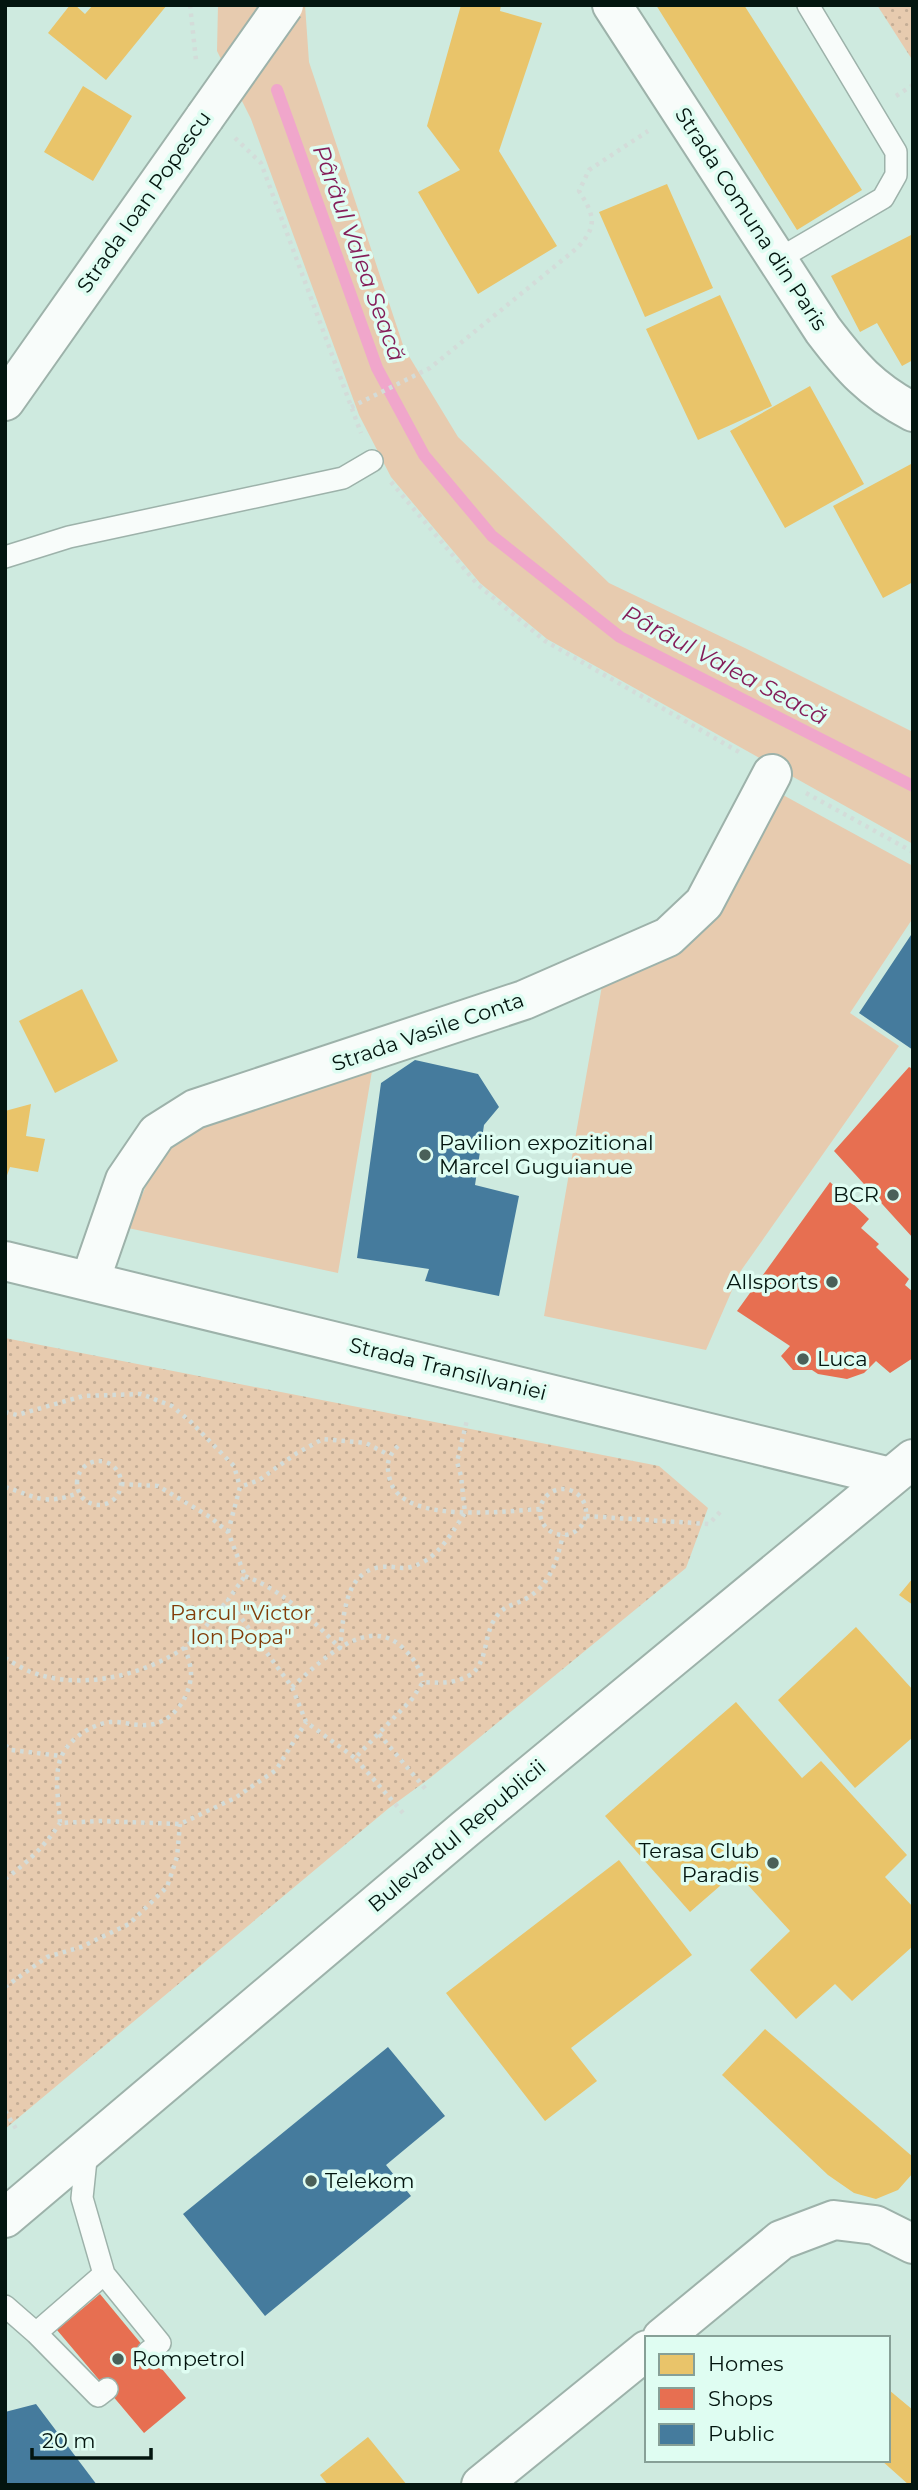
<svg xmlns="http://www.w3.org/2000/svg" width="918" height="2490" font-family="Montserrat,sans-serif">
	<defs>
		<pattern id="park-dots" width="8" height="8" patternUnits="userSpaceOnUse" patternTransform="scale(1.75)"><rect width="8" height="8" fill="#e7cbaf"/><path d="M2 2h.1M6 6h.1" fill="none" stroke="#c4ad95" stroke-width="1.8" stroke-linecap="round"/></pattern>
	</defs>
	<rect width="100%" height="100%" fill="#ceeadf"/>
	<!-- grass -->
	<path fill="#e7cbaf" d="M218,5H305L309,62L404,348L458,437L609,583L747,649L913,732V844L547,639L480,583L391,477L359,415L251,119L217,51Z
		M783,795L913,866V918L850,1013L899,1046L740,1272L706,1350L544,1316L603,980L712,910Z
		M373,1065L338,1273L128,1228L160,1153L205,1122Z"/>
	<!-- park -->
	<path fill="url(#park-dots)" d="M877,5H913V61Z
		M5,1338L659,1466L708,1508L686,1568L430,1778L389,1808L5,2129Z"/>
	<!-- homes -->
	<path fill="#e9c46a" d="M70,5H75L85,14L93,5H167L106,80L48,33Z
		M461,5H501L500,11L542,23L499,151L557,246L478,294L418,192L460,170L427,126Z
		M656,5H744L862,190L797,230Z
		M83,86L132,116L93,181L44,152Z
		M667,184L713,288L645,317L599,212Z
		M913,234V360L902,366L877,323L860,332L831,276Z
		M720,295L772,406L698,440L646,329Z
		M810,386L864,484L785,528L730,431Z
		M911,464L913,582L883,598L833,506Z
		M82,989L118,1061L55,1093L19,1021Z
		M31,1104L26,1136L45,1139L38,1172L10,1167L5,1181V1111Z
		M913,1578V1605L899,1595Z
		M856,1627L913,1690V1737L855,1788L778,1700Z
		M736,1702L802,1778L821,1761L907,1855L885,1877L913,1907V1946L852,2001L835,1984L796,2019L750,1970L790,1931L736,1872L690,1912L605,1816Z
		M619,1860L692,1955L571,2048L597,2081L545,2121L446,1993Z
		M765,2029L913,2157V2173L898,2190L876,2199L854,2193L828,2175L722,2075Z
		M889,2390L913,2410V2485H909L881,2460H888Z
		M368,2437L407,2485H328L320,2475Z"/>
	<!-- shops -->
	<path fill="#e76f51" d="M909,1067L913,1069V1238L834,1151Z
		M830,1182L869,1219L861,1228L879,1244L876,1247L909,1279L905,1285L913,1292V1358L890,1373L876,1361L864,1373L847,1379L818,1374L812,1370H793L781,1356L790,1346L737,1311Z
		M100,2294L186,2398L144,2433L57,2330Z"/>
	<!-- public -->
	<path fill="#457b9d" d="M913,932V1050L859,1013Z
		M415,1060L478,1074L499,1107L484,1125L475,1185L519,1196L499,1296L425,1281L429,1269L357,1258L381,1083Z
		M388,2047L445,2116L386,2165L411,2196L265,2316L183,2214Z
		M36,2404L97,2485H5V2412Z"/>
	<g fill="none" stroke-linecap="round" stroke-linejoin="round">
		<!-- stream -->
		<path stroke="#f0a6cb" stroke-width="12" d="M277,90L377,368L424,455L492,536L620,637L913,786"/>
		<!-- lane casing -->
		<g stroke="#9db2aa" stroke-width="24">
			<path id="lane" d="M777,260L883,198L896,175V152L808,5
				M5,557L69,537L343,478L372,461
				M87,2150L82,2198L104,2274L160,2343L148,2352
				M5,2306L36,2333L98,2396L107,2389
				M36,2333L104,2274"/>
		</g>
		<!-- street casing -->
		<g stroke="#9db2aa" stroke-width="42">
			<path id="street" d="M612,5L823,330C851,367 871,390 913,412
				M90,1281L125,1180L157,1133L195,1109L524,1000L668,937L704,903L772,774
				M662,2338L781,2240L834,2220L875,2225L913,2244
				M481,2485L647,2350"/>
		</g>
		<!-- secondary casing -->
		<g stroke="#9db2aa" stroke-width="42">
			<path id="secondary" d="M5,401L205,117
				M5,1261L890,1477"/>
		</g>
		<!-- primary casing -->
		<g stroke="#9db2aa" stroke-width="42">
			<path id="primary" d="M5,2218L465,1829L913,1459"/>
		</g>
		<!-- path -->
		<path stroke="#d3dcd9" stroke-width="4.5" stroke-dasharray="3.5 5" stroke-linecap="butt" d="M190,5L196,60
			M896,96L913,85
			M235,138L261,163L361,433
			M351,407L430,368L576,249C598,227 595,216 579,191L589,170L648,131
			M391,482L478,585L545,641L739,752
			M806,793L913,852
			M5,1412L17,1415L83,1396L141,1394L172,1406L191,1422L234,1466L240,1487
			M398,1446C387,1457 386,1465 390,1480C402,1525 505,1511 540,1509
			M77 1483a22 22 0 1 1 44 0a22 22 0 1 1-44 0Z
			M121,1484L158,1486L210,1517L228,1532L245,1576L228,1600L292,1687L306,1722L355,1758
			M5,1487C37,1497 44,1506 78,1493
			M540 1512a23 23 0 1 1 46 0a23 23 0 1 1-46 0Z
			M586,1516L709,1524L721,1511
			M228,1532L240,1487L259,1480L297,1453L323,1439L366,1443L389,1455
			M245,1576C284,1591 311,1619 340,1648C344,1618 343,1572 381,1567C399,1565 402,1573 423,1562C441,1553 454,1529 465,1513L461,1476L457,1462L467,1420
			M185,1647C187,1655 191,1665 191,1673C191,1697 172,1724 147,1725C135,1726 121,1721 110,1722C91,1724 66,1741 60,1760C54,1780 59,1802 60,1823L99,1821L180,1824L235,1798L276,1770L306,1722
			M5,1658C14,1663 24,1670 34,1673C82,1690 142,1676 184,1648C200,1636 214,1615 228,1600
			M292,1687C320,1662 368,1612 404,1649C415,1660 419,1667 423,1682
			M379,1734L428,1792
			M5,1745L11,1750L61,1756
			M403,1813L355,1758L412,1699L423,1682C440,1683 454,1684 470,1675C487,1664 484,1638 493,1622C504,1603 512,1607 527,1598C551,1584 557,1560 563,1535
			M5,1879C27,1863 45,1846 60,1823
			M5,1987L47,1957L81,1947L129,1924L167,1887L177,1857L180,1824
			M5,2111L18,2132"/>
		<!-- lane -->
		<use href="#lane" stroke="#f8fcfa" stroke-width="21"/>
		<!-- street -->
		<use href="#street" stroke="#f8fcfa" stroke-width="38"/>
		<!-- secondary -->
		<use href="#secondary" stroke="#f8fcfa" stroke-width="38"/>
		<!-- primary -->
		<use href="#primary" stroke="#f8fcfa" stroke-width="38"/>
		<!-- secondary-bridge casing -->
		<g stroke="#9db2aa" stroke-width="42" stroke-linecap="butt">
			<path id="secondary-bridge" d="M205,117L284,5"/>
		</g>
		<!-- secondary-bridge -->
		<use href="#secondary-bridge" stroke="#f8fcfa" stroke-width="38"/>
	</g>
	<!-- markers -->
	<g fill="#4a6058" stroke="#dffdf2" stroke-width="2.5">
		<circle cx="425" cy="1155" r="7"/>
		<circle cx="893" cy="1195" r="7"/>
		<circle cx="832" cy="1282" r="7"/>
		<circle cx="803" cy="1359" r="7"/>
		<circle cx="773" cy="1863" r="7"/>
		<circle cx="311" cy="2181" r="7"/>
		<circle cx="118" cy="2359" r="7"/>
	</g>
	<g text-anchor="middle" stroke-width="7" stroke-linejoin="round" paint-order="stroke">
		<!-- street labels -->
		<g font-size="21" fill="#03150f" stroke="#dffdf2">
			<text transform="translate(144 202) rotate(-55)" y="7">Strada Ioan Popescu</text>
			<text transform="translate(751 219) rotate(57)" y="7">Strada Comuna din Paris</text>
			<text transform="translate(428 1032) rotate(-19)" y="7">Strada Vasile Conta</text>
			<text transform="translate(448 1369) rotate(14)" y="7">Strada Transilvaniei</text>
			<text transform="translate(457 1836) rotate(-40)" y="7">Bulevardul Republicii</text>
		</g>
		<!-- poi labels -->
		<g font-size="21" fill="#03150f" stroke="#dffdf2" text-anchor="start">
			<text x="439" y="1150">Pavilion expozitional<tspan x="439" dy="24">Marcel Guguianue</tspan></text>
			<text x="879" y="1202" text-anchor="end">BCR</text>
			<text x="818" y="1289" text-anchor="end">Allsports</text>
			<text x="817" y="1366">Luca</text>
			<text x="759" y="1858" text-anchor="end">Terasa Club<tspan x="759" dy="24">Paradis</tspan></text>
			<text x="325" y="2188">Telekom</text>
			<text x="132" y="2366">Rompetrol</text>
		</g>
		<!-- park labels -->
		<g font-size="21" fill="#823d09" stroke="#dffdf2">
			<text x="241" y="1620">Parcul "Victor<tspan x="241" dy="24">Ion Popa"</tspan></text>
		</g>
		<!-- water labels -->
		<g font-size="23" font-style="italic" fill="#851e59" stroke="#dffdf2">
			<text transform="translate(359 253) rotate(70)" y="8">Pârâul Valea Seacă</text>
			<text transform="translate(725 665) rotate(28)" y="8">Pârâul Valea Seacă</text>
		</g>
	</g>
	<!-- border -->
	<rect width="918" height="2490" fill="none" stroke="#03150f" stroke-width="14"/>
	<!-- legend -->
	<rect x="645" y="2336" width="245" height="126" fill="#dffdf2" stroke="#87a097" stroke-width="2"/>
	<rect x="659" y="2354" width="35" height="21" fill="#e9c46a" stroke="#87a097" stroke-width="2"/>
	<text x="708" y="2371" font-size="21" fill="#03150f">Homes</text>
	<rect x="659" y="2388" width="35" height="21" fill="#e76f51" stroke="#87a097" stroke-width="2"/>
	<text x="708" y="2406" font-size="21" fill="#03150f">Shops</text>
	<rect x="659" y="2424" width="35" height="21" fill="#457b9d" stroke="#87a097" stroke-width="2"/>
	<text x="708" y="2441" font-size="21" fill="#03150f">Public</text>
	<!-- scale -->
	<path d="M32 2448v10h119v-10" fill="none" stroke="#03150f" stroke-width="3.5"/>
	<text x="42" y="2448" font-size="21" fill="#03150f" stroke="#dffdf2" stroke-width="5" paint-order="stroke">20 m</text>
</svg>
